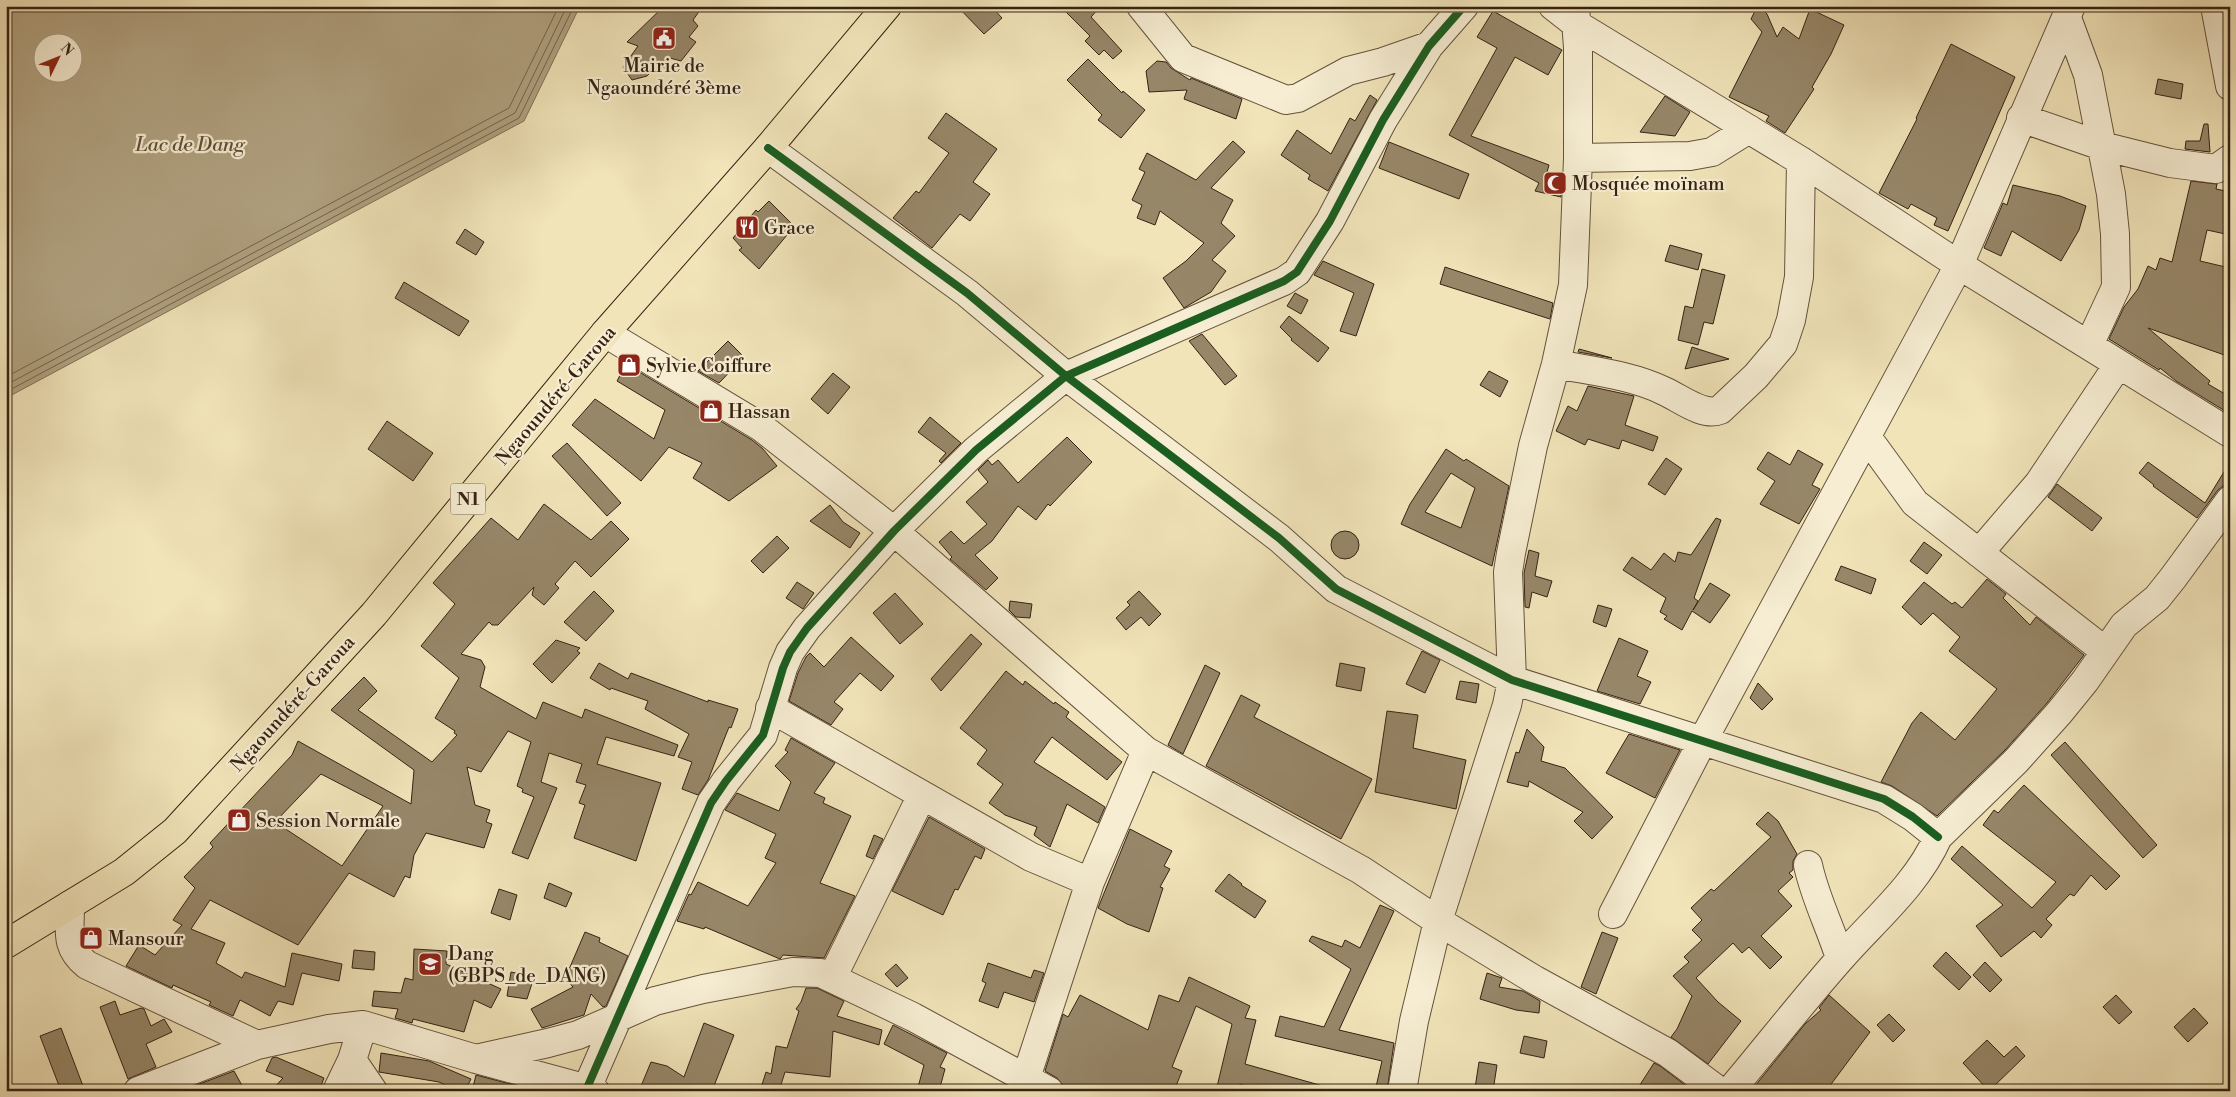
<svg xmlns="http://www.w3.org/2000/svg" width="2236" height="1097" font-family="'Libre Bodoni',serif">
	<rect width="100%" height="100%" fill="#f1e4b9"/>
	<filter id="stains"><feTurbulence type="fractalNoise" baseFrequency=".004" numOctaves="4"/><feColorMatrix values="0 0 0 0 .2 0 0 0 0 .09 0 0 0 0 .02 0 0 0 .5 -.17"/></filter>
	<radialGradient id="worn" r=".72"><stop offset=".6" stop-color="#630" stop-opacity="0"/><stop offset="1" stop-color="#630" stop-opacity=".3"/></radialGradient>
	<!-- water -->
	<path fill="#b1a281" stroke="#806f55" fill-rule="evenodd" d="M6,6H580L524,121L6,398ZM42,42H72V72H42Z"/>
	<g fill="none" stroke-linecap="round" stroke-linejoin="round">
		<!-- shore -->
		<path stroke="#74624a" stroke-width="1" d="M6,377L509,108L559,6
			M6,385L515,113L567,6
			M6,392L519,118L574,6"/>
	</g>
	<!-- building -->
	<path fill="#978769" stroke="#362213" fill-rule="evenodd" d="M664,6H703L693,20L698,26L689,37L696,42L681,61L670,58L666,69L659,64L647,76L632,80L623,67L638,46L627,42Z
		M957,6H991L1002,18L984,34Z
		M1060,6H1101L1091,17L1122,51L1113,59L1104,50L1099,55L1085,41L1090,36Z
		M1810,9L1844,25L1831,54L1812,87L1814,89L1785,133L1766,121L1769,116L1729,97L1762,32L1751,19L1755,11H1764L1767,14L1777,37L1783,27L1799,39Z
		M1493,11L1562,50L1548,75L1515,57L1471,136L1549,165L1547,172L1562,176L1561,197L1535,191L1539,183L1449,135L1497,48L1477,37Z
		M1951,44L2015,77L1948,231L1934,225L1937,218L1911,204L1908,209L1879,193L1917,119L1916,118Z
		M1088,59L1122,93L1123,91L1145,110L1121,138L1098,120L1102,115L1067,80Z
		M1157,61L1166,62L1171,68L1190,80L1191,78L1242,99L1236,119L1184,99L1187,90L1149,92L1146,71Z
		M2158,79L2183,84L2181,99L2155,94Z
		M1370,95L1377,100L1328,191L1308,179L1310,175L1281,155L1297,130L1331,154L1350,118L1355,121Z
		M1665,96L1690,112L1675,136L1640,132Z
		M946,113L997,149L973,182L990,194L970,221L960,214L932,248L893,218L916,191L919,193L949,153L928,138Z
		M2204,124H2208L2210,152L2185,149L2186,141H2200Z
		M1233,141L1245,152L1211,188L1233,200L1221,223L1235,236L1212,260L1226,271L1211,292L1184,308L1163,278L1186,261L1204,243L1160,211L1155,225L1137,218L1142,205L1132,200L1145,172L1139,169L1147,153L1196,180Z
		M1389,142L1469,174L1459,199L1379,168Z
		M2191,181L2217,184L2216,189L2230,192V235L2207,230L2200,261L2230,268V357L2148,328L2210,381L2208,384L2230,397V414L2176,381L2160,368L2159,370L2109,339L2124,307L2138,289L2148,266L2156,270L2160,258L2172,262Z
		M2013,185L2060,196L2086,206L2079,230L2061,261L2012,231L2001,256L1984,248L2003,203L2007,205Z
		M769,201L792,224L784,232L787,235L759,269L739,250L742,248L733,238L756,210L758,212Z
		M465,229L484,242L476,255L456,243Z
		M1670,245L1702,254L1698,270L1665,261Z
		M1323,261L1374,284L1356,336L1340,331L1354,293L1314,275Z
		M1445,267L1553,303L1550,319L1440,284Z
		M1702,269L1725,275L1713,324L1704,322L1698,345L1678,340L1685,306L1693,308Z
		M404,282L469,321L459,336L395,298Z
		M1295,293L1308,300L1301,314L1287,306Z
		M1289,316L1329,348L1318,362L1291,340L1292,339L1280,327Z
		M1202,334L1237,376L1225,385L1189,341Z
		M728,341L744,357L719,383L698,371Z
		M1692,347L1729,359L1685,369Z
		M1579,349L1612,358L1578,352Z
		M626,364L752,440L763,449L777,466L729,501L693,478L702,463L669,447L641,481L572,425L595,399L654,439L665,410L617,381Z
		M1489,371L1508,381L1500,397L1480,385Z
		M833,373L850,387L828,414L811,399Z
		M1588,386L1634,396L1625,425L1658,437L1653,451L1622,440L1619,449L1588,439L1585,445L1556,431L1568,406L1577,411Z
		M930,417L961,443L941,463L939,461L946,453L918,432Z
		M387,421L433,453L413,481L368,449Z
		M1067,437L1092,462L1050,506L1048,504L1036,520L1018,506L992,541L975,555L998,578L986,590L950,559L952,557L939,542L951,531L964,544L987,524L966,502L988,482L978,470L988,460L992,465L998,460L1018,483Z
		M567,443L621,503L607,516L552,456Z
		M1446,449L1464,461L1466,459L1509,486L1492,566L1401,524L1410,504ZM1451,473L1475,488L1461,528L1425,512Z
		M1798,450L1823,464L1812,485L1820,489L1799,524L1760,504L1775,481L1757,469L1768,452L1790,465Z
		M1666,458L1682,469L1665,495L1648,484Z
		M2148,462L2205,503L2230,462V485L2223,486L2218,490L2197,518L2153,486L2154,485L2139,473Z
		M2057,484L2102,518L2092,531L2048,497Z
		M544,504L591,540L611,521L629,539L591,577L575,561L555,584L559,588L544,605L532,595L534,587L498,625H492L489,622L461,654L481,660L485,667L480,687L536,719L543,702L582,718L585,709L678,745L674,756L606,737L597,764L661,783L636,861L574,838L585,805L579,803L586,785L576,782L582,764L549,753L541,782L557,788L528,859L512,853L534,797L522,792L523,789L517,786L531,742L508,731L481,772L467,767L475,805L490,810L486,822L492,824L484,848L426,833L414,855L410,878L405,876L394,897L349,873L298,945L210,900L191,929L225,943L216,963L242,978L245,972L285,987L292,953L342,964L339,981L302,973L293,1005L278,1001L270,1016L240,1000L233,1016L209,1005L211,1002L173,985L172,988L126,966L139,945L155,955L182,925L173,920L195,888L184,877L213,847L210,843L292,755L298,741L411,804L414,770L331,710L364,677L377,691L358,710L432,762L457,735L454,733L455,731L435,718L459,678L421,646L455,604L433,583L491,518L518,540ZM321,774L383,806L342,866L275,822Z
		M830,505L843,522L860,533L850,548L810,521Z
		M1716,518L1721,520L1694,598L1698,601L1693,610L1710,583L1730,595L1710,623L1692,611L1682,630L1664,619L1667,616L1660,612L1666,598L1623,570L1632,557L1651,570L1664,553L1675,562L1678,552L1691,555Z
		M1331 545a14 14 0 1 1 28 0a14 14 0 1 1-28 0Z
		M777,536L789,548L763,573L751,561Z
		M1924,542L1942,555L1927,574L1910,561Z
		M1529,550L1539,553L1535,576L1552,581L1547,597L1532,592L1529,608L1525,607L1524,573Z
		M1841,566L1876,579L1871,594L1835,580Z
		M1987,579L2006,594L2003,598L2030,625L2036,617L2084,655L2047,703L2005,750L1937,816L1892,786L1881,782L1912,723L1921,712L1955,740L1997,689L1949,651L1960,637L1933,613L1921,625L1902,607L1924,582L1952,604L1955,602L1962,608Z
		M797,582L814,593L803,609L786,598Z
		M594,591L614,611L586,641L564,622Z
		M1139,591L1161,614L1149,626L1141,617L1126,630L1116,618L1130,605L1127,602Z
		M895,593L923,624L900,644L873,613Z
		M1010,601L1032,604L1030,618L1016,617L1009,610Z
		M1598,605L1612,609L1606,627L1593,622Z
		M971,634L982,644L941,691L931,679Z
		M851,637L894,676L881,691L860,673L834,702L843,709L831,725L789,701L798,673L806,657L810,653L824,667Z
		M1619,638L1648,651L1637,676L1651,682L1640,704L1597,691Z
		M556,640L580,648L577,651L580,653L552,683L533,664Z
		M1422,651L1440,660L1425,693L1406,684Z
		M599,663L628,679L631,673L708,702V700L738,709L731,728L729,727L708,780L698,795L682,789L692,762L678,757L689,734L645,709L648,701L611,688L610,690L590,678Z
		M1340,663L1365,668L1361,691L1336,686Z
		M1205,665L1220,673L1183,754L1168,745Z
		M1006,671L1023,685L1025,681L1054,704L1055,702L1069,712L1066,717L1122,762L1107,780L1052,737L1034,762L1105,807L1098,823L1067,804L1050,847L1034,835L1037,827L1005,815L989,803L1003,784L977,764L987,750L960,728Z
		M1460,681L1479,684L1476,703L1456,699Z
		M1758,683L1773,699L1762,710L1750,698Z
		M1241,695L1260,705L1254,717L1372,779L1341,839L1206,766Z
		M1387,711L1418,715L1413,748L1466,760L1456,809L1375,792Z
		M1527,729L1544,747L1541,761L1565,768L1613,817L1592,839L1574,821L1583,812L1529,781L1528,787L1507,782L1516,752L1519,753Z
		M1629,734L1680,750L1655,798L1606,773Z
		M791,738L835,763L814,793L825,798L823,803L851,816L820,883L855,896L824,958L783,955L780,959L705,927L704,929L677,921L689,894L691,895L698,882L748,906L776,863L765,858L776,834L725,810L737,793L779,811L791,782L775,766L788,752L785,750Z
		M2065,742L2157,845L2143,858L2051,755Z
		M2024,785L2120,876L2106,890L2091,875L2074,896L2070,894L2046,919L2052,925L2041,938L2034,931L2001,957L1976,926L2003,905L1951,859L1962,846L2032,908L2056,882L1983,825L1994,810L1998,813Z
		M1768,812L1778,821L1797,854L1793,861V870L1789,873L1793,877L1778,891L1792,906L1761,936L1782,957L1770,969L1749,947L1742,953L1733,943L1696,978L1718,1002L1741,1021L1708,1064L1671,1037L1677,1029L1692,996L1673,976L1689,962L1684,957L1702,940L1692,930L1702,920L1691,908L1711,889L1714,891L1771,837L1756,824Z
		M929,817L985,849L981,859L975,856L958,890L955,889L943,915L892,891Z
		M1130,829L1172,851L1164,866L1170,869L1160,887L1163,888L1149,932L1127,924L1098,908Z
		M874,835L883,839L873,859L866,856Z
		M1229,874L1242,884L1241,885L1266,901L1255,918L1215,891Z
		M549,883L572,893L566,907L544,898Z
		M499,889L517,895L510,920L491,913Z
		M1380,905L1394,911L1339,1030L1394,1043L1387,1091H1375L1382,1061L1275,1036L1280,1016L1324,1027L1351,969L1309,941L1312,936L1342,947L1345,940L1360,948Z
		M585,932L600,938L599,942L628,956L606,1006L603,1007L591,994L584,1015L542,1028L531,1009L573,987L562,974L570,967Z
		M1602,932L1618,938L1596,994L1581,987Z
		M414,949L447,951L446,964L501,989L491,1008L474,1000L464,1032L413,1019L412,1023L395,1018L398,1009L372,1006L374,991L401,993L405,978L413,980Z
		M354,950L375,952L374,970L352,968Z
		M1946,952L1971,977L1959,990L1933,966Z
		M1985,962L2002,980L1990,992L1973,975Z
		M988,963L1031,978L1034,970L1044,973L1034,1002L1004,992L998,1008L979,1001L986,983L982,981Z
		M896,964L908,978L897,987L885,974Z
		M511,972L534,977L527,999L507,996Z
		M1487,973L1502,978L1499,987L1523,991L1540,1001L1539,1013L1516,1010L1480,999Z
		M1189,977L1250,1006L1245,1018L1256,1020L1245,1064L1323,1086L1322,1091H1262L1240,1084L1239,1091H1216L1232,1024L1196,1006L1172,1067L1182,1071L1174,1091H1067L1057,1078L1045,1071L1063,1014L1068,1017L1080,995L1148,1030L1159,995L1179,1002Z
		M806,988H817L844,1001L837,1016L882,1030L879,1045L833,1031L830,1077L785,1072L779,1091H760L766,1072L771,1074L776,1046L787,1048L799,1011L796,1009L801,1002Z
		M1829,995L1870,1032L1826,1091H1751L1805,1024L1821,1010L1819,1008Z
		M2116,995L2132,1012L2119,1024L2103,1007Z
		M115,1001L120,1015L141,1008L144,1009L151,1026L164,1019L172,1032L146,1044L156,1067L128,1079L100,1007Z
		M2194,1008L2208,1023L2188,1042L2174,1027Z
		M1889,1014L1905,1030L1893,1042L1877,1025Z
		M704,1023L734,1035L712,1091H639L651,1062L667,1066L684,1077Z
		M893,1025L947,1053L940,1067L945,1069L939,1091H917L924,1065L884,1044Z
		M61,1028L83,1086L72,1091H61L40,1036Z
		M1524,1036L1547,1041L1544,1058L1520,1053Z
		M1987,1040L2004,1057L2016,1046L2025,1056L1989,1091L1963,1063Z
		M381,1053L429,1061L471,1079L465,1091H457L439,1082L379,1072Z
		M276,1057L324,1078L319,1091H271L283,1078L266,1071L272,1058Z
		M1479,1062L1497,1065L1493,1091L1475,1088Z
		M1654,1063L1660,1066L1689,1088L1687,1091H1636Z
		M234,1071L245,1091H186L194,1086Z
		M476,1075L529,1089L528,1091H487L473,1087Z"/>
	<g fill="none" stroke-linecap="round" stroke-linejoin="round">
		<!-- minor casing -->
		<g stroke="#65523c" stroke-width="30">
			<path id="minor" d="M1141,6L1183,58L1286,100L1298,98L1348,71L1383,62L1429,46
				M1553,6L1576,24L1801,161L1959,265L2230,433
				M2215,6L2230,86
				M2067,18L2088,75L2111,194L2115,234L2116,287L2089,345
				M2021,118L2102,146L2170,163L2216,169L2230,159
				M768,148L967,293L1066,376L1279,538L1336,589L1512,680L1884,799L1913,817L1938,837
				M1578,158L1690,156L1712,152L1749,129
				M605,333L761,427L894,531L1146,751L1361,870L1438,921L1535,980L1668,1053L1719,1091
				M1556,364C1591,371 1632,375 1664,391C1680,398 1703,417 1720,410L1756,376L1783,344L1791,320L1799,277L1801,161
				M1867,437L1915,503L2105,651
				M1979,553L2039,483L2118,365
				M770,708L1031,857L1090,882
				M1808,865C1815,898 1830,926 1840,958
				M70,905C70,932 65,947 87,965L257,1045
				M1613,914L1703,740L1959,265L2071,6
				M832,978L922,795
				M476,1059L548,1043L578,1035L655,1001L703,989L793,972L821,973L913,1017L1049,1091
				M352,1060L373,1091
				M1026,1078L1090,882L1146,751
				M587,1088L711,803L726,781L763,735L783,668L790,652L807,628L894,531L976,450L1066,376L1284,281L1297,272L1330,221L1383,120L1429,46L1464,6
				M138,1091L257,1045L329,1029L363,1025L476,1059L595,1091
				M337,1091L352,1060L363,1025
				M1402,1091L1414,1021L1438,921L1507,705L1512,680L1508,572L1511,553L1533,446L1556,364L1573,285L1578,158V48L1575,6
				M1730,1091C1767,1047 1802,1002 1840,959C1874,920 1917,885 1938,837L2016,761L2059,713L2085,681L2124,625L2157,598L2173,578L2230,500"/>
		</g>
		<!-- highway casing -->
		<g stroke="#362213" stroke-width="30">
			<path id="highway" d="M6,944L124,872L175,831L374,614L605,333L768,148L887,6"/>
		</g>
		<!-- minor -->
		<use href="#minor" stroke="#f6edd2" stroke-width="28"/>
		<!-- highway -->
		<use href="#highway" stroke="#f1e4b9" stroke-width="28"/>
		<!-- cycleway casing -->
		<g stroke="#f6edd2" stroke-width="11">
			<path id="cycleway" d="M768,148L967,293L1066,376L1279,538L1336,589L1512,680L1884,799L1913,817L1938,837
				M587,1088L711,803L726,781L763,735L783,668L790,652L807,628L894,531L976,450L1066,376L1284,281L1297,272L1330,221L1383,120L1429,46L1464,6"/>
		</g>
		<!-- cycleway -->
		<use href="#cycleway" stroke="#1b5e20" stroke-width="8"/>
	</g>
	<!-- icons -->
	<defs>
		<g id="civic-square" transform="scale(1.25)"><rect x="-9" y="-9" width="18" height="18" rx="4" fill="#8f2418" stroke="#f6edd2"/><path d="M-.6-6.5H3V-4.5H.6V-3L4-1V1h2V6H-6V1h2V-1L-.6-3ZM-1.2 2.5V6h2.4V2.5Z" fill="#fff"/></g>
		<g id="mosque-square" transform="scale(1.25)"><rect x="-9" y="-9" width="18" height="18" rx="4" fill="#8f2418" stroke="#f6edd2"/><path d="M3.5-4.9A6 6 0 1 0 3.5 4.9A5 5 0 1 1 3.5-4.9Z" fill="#fff"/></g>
		<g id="restaurant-square" transform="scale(1.25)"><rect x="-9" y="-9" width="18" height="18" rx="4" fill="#8f2418" stroke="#f6edd2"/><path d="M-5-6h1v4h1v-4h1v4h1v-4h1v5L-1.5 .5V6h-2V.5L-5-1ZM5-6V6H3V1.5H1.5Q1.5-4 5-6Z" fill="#fff"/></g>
		<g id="shop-square" transform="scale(1.25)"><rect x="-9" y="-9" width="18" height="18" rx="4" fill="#8f2418" stroke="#f6edd2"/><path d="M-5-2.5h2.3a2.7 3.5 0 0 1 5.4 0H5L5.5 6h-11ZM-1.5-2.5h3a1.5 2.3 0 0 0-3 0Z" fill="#fff"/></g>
		<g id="school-square" transform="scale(1.25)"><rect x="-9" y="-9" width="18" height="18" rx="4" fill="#8f2418" stroke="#f6edd2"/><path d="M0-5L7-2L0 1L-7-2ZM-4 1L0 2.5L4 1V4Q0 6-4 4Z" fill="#fff"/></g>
	</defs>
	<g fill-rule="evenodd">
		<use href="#civic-square" x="664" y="38"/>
		<use href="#mosque-square" x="1555" y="183"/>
		<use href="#restaurant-square" x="747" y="227"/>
		<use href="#shop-square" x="629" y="365"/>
		<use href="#shop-square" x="711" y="411"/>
		<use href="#shop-square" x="239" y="820"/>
		<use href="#shop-square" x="91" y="938"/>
		<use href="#school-square" x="430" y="964"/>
	</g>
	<g text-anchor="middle" stroke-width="4.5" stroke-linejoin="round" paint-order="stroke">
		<!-- shield labels -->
		<rect fill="#f6edd2" stroke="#705f4c" stroke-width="1" x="450.5" y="483.5" width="35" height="31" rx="4"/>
		<g font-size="18" font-weight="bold" fill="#362213">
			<text x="468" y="505">N1</text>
		</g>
		<!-- poi labels -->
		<g font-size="19" fill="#362213" stroke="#f6edd2" text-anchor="start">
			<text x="664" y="72" text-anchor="middle">Mairie de<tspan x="664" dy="22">Ngaoundéré 3ème</tspan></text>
			<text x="1572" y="190">Mosquée moïnam</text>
			<text x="764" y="234">Grace</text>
			<text x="646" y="372">Sylvie Coiffure</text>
			<text x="728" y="418">Hassan</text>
			<text x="256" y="827">Session Normale</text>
			<text x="108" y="945">Mansour</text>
			<text x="448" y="960">Dang<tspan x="448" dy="22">(GBPS_de_DANG)</tspan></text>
		</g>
		<!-- street labels -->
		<g font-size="19" fill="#362213" stroke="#f6edd2">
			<text transform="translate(555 395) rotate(-50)" y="7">Ngaoundéré-Garoua</text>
			<text transform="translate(292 703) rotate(-48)" y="7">Ngaoundéré-Garoua</text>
		</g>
		<!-- water labels -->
		<g font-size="20" font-style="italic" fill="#614f3a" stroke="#f6edd2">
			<text x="190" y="151">Lac de Dang</text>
		</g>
	</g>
	<!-- margin -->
	<rect width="2236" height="1097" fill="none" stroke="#f1e4b9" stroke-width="25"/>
	<rect x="8" y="8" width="2221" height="1082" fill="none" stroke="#362213" stroke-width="2.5"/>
	<rect x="12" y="12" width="2211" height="1072" fill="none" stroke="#362213"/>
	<!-- north arrow -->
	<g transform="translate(58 58) rotate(47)"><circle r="24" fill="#f6edd2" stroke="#a99c86"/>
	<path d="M0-4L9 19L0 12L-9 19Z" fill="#8f2418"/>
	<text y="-8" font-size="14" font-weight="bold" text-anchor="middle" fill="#362213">N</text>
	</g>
	<rect width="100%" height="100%" filter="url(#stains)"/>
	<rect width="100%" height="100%" fill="url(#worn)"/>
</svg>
